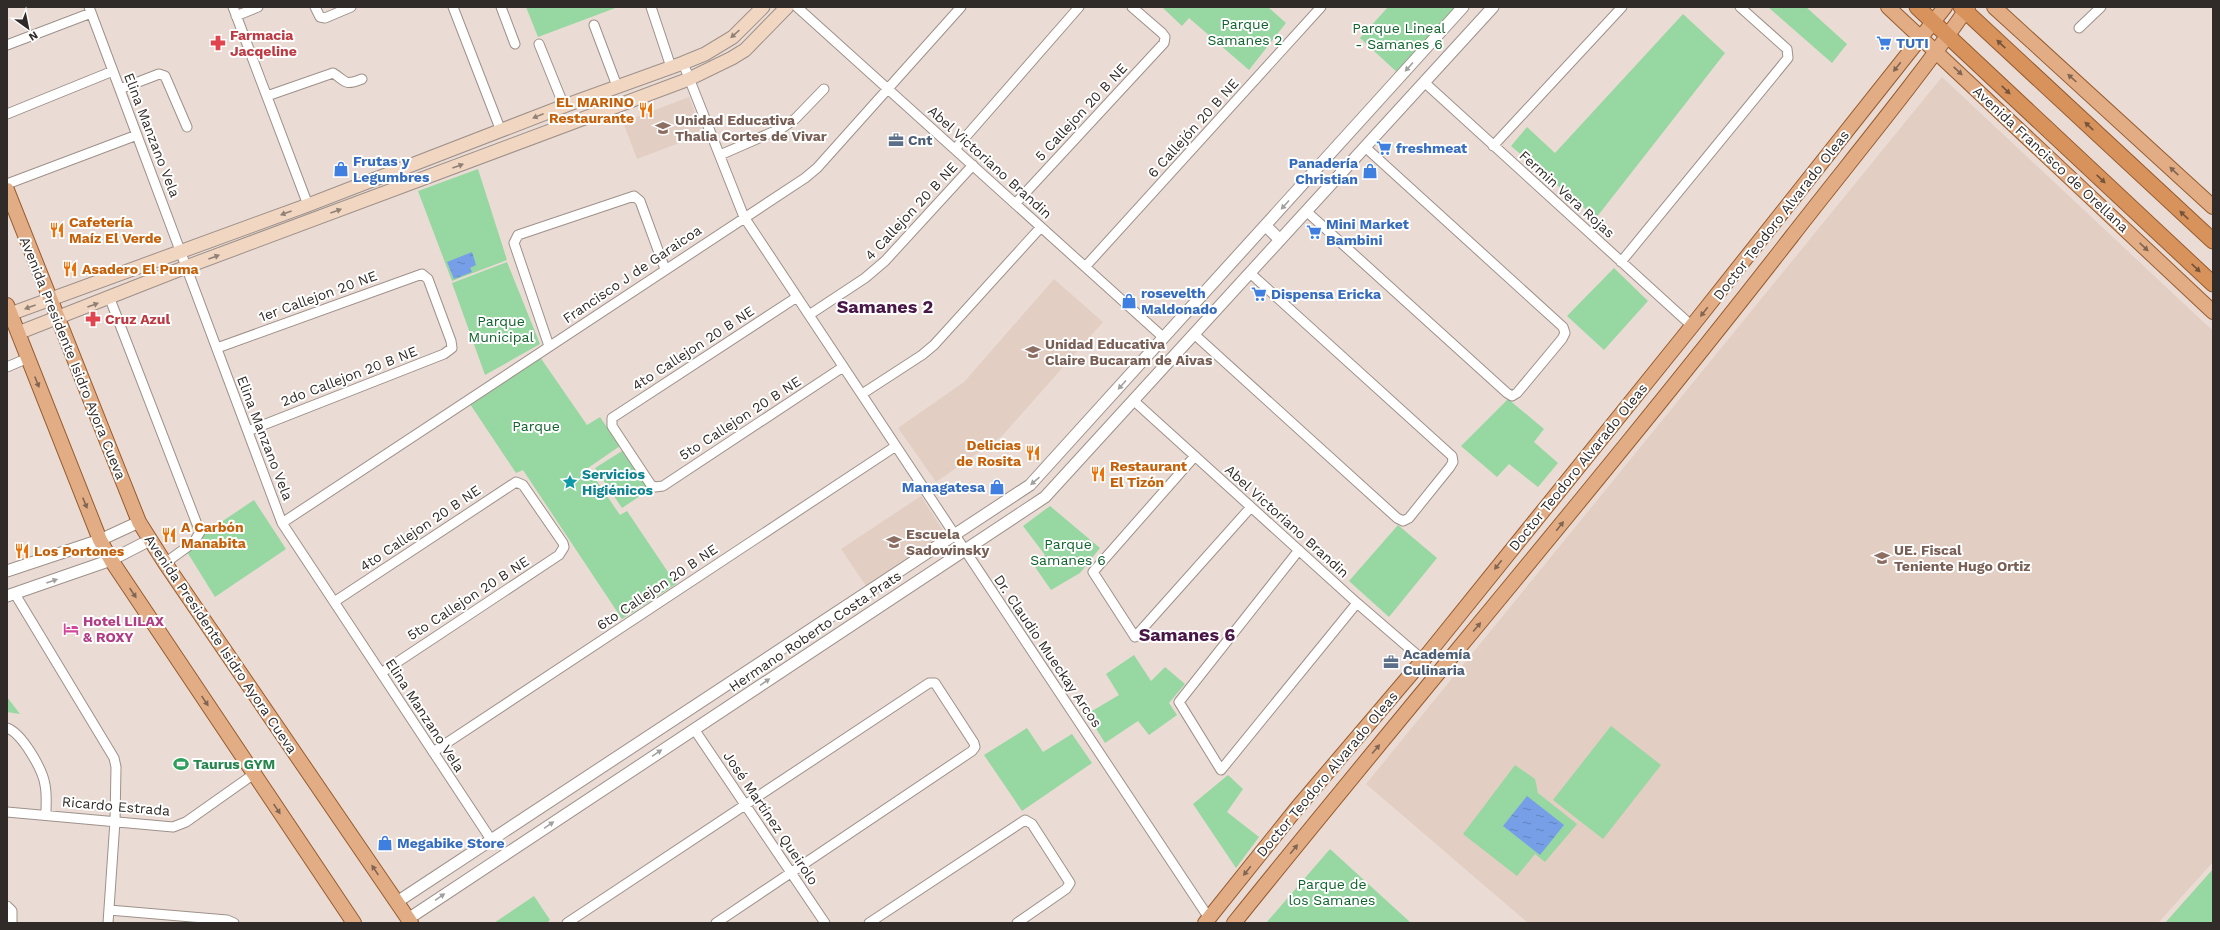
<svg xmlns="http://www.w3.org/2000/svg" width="2220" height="930" font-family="'Work Sans',sans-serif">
	<defs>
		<pattern id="water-ripples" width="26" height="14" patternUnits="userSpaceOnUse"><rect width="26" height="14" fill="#779fe8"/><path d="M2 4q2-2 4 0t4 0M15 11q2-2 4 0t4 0" fill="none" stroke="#6282bc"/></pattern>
	</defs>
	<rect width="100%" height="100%" fill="#eadcd4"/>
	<!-- built -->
	<path fill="#e2cec2" d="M1942,77L2213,331V862L2158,923H1528L1366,784Z
		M689,97L703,134L637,159L623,122Z
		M1054,279L1103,322L1002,436L936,482L898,428L964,382Z
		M921,496L946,535L866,586L841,549Z"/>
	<!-- green -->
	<path fill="#97d7a1" d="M526,7H618L538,37Z
		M1162,7H1268L1286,23L1249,70L1189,18L1182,26Z
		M1388,7H1463L1401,76L1360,38Z
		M1768,7H1806L1847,44L1832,63Z
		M1683,14L1725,53L1596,218L1511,146L1527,127L1555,153Z
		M478,169L507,260L452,281L418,191Z
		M507,262L540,344L485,375L452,283Z
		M1614,268L1648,301L1604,350L1567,316Z
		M540,357L587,425L600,417L620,446L588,468L620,515L627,511L676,584L622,619L523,470L516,473L470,404Z
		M1508,399L1544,429L1534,442L1558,463L1538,487L1509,464L1497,477L1461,446Z
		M622,451L649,490L622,508L595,468Z
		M254,500L286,549L215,597L184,547Z
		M1050,506L1100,548L1080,573L1051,590L1033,564L1045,555L1023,526Z
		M1398,525L1437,558L1389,617L1349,581Z
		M1134,655L1151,681L1165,667L1185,684L1169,703L1177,715L1149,735L1138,721L1105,743L1087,714L1119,695L1106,674Z
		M7,697L20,714L7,712Z
		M1611,726L1661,765L1603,839L1553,800Z
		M1027,728L1043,752L1072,734L1092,763L1022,811L984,755Z
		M1515,765L1535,779L1538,793L1577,824L1545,862L1535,854L1517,876L1463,834Z
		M1228,775L1243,789L1227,812L1259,837L1236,868L1193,804Z
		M1330,849L1411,923H1266Z
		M2213,869V923H2165Z
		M534,896L550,920L547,923H494Z"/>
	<!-- water -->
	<path fill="url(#water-ripples)" d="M472,252L476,265L470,268L472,272L454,279L447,262Z
		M1527,796L1564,825L1540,855L1503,826Z"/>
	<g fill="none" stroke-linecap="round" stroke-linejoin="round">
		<!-- minor casing -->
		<g stroke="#9e918a" stroke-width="11">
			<path id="minor" d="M89,7L282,523L492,841
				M233,7L308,205
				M315,7L320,17L325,18L351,7
				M453,7L501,131
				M501,7L515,44
				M651,7L671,67
				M797,7L1164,338
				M236,16L258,7
				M594,25L617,86
				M2079,28L2101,7
				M539,44L564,106
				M7,45L91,13
				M683,63L744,217L1209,918
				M1424,82L1692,326
				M120,89L159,74L165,76L187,127
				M267,96L333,73C347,82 344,86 362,79
				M7,114L113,71
				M1493,146L1622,7
				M955,149L1079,7
				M720,155L782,128L795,119L824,89
				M7,184L137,135
				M1015,204L1164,43L1165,37L1162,33L1132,7
				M1306,211L1507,393L1512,396L1517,393L1562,339L1565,333L1563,327L1365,147
				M1621,262L1788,58L1787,49L1740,7
				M1085,267L1321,7
				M797,297L612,418V426L651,485L655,487L663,486L843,367
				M110,299L200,532L194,542L165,563
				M809,315L865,278L885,261L973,165
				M1194,334L1397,518L1403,521L1409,518L1450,467L1453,462L1452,456L1250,273
				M549,346L514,243L518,235L634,196L640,201L665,269
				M217,348L422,274L428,279L451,341L452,348L444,354L248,431
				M7,367L28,358
				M862,394L922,355L934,345L1041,227
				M1133,400L1357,603L1423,660
				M1195,456L1093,572L1135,637L1251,507
				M282,523L805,178L817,168L961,7
				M1299,550L1179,702L1221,770L1357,603
				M15,594L114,758L116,767L115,821L108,923
				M334,602L516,482L523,485L563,543L564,547L559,555L381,673
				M7,728C22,733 43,770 45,785C47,794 46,804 46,814
				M694,729L825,923
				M433,752L896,446
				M7,812L173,827L186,822L254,774
				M7,906L12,911V923
				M109,910L227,920L234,923
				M567,923L929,683H935L974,743L975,747L972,751L716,923
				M869,923L1025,820L1032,824L1070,883L1066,889L1017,923"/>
		</g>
		<!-- tertiary casing -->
		<g stroke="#9e918a" stroke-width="13">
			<path id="tertiary" d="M1266,226L1280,240
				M7,571L100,540L139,522
				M7,596L111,560L150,540
				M397,902L1030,485L1463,7
				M408,919L1045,497L1493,7"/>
		</g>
		<!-- secondary casing -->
		<g stroke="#9e918a" stroke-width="15">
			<path id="secondary" d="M10,314L308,205L564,106L683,63L705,54L733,37L763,7
				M18,333L186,267L689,79L732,58L745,50L787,7"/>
		</g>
		<!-- primary casing -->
		<g stroke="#975c2f" stroke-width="16">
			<path id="primary" d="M1888,7L2213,312
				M1994,7L2213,207
				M7,190L139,522L165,563L411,923
				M7,305L100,540L111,560L354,923
				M1205,923L1297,808L1423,660L1692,326L1945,7
				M1234,923C1419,693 1611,469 1792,236C1851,160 1913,86 1968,7"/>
		</g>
		<!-- trunk casing -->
		<g stroke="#975c2f" stroke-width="17">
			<path id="trunk" d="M1917,7L2213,284
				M1961,7L2213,241"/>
		</g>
		<!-- minor -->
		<use href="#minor" stroke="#fff" stroke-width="9"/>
		<!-- tertiary -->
		<use href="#tertiary" stroke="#fff" stroke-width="11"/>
		<!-- secondary -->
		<use href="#secondary" stroke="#f1d6c2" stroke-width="13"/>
		<!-- primary -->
		<use href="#primary" stroke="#e2ad85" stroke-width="14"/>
		<!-- trunk -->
		<use href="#trunk" stroke="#d8925c" stroke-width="15"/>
	</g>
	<!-- one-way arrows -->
	<defs><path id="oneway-solid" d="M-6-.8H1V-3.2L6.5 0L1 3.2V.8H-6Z"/></defs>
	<g fill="#908075">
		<use href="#oneway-solid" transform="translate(735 34) rotate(138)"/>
		<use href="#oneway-solid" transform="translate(538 116) rotate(158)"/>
		<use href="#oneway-solid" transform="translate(458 166) rotate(-20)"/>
		<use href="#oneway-solid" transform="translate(336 211) rotate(-20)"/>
		<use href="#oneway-solid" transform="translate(286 213) rotate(160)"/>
		<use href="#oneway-solid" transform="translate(214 257) rotate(-20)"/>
		<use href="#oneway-solid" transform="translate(93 305) rotate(-20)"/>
		<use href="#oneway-solid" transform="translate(30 307) rotate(160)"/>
	</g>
	<g fill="#73543d">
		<use href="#oneway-solid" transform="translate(2001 44) rotate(-137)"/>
		<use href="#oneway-solid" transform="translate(2006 90) rotate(44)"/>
		<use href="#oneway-solid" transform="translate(2089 126) rotate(-137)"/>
		<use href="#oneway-solid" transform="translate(2101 179) rotate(43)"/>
		<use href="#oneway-solid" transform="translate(2184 215) rotate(-137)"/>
		<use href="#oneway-solid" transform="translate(2196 268) rotate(43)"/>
	</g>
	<g fill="#a2a09e">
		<use href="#oneway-solid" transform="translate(1409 67) rotate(132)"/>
		<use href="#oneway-solid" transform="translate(1285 205) rotate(132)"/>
		<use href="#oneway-solid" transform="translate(1122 385) rotate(132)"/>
		<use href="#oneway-solid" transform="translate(1035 481) rotate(139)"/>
		<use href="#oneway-solid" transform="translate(52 581) rotate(-19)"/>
		<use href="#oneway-solid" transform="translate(765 682) rotate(-34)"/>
		<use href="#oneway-solid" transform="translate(657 753) rotate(-34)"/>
		<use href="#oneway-solid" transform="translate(549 825) rotate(-34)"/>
		<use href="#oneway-solid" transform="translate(440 897) rotate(-34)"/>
	</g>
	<g fill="#806652">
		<use href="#oneway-solid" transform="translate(1897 67) rotate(128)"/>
		<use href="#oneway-solid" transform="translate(1958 71) rotate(43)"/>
		<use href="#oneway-solid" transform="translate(2072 78) rotate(-138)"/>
		<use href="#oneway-solid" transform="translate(2174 171) rotate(-137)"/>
		<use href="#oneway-solid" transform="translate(2144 247) rotate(43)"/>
		<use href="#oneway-solid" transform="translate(1704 312) rotate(128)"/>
		<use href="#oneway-solid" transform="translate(37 382) rotate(68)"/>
		<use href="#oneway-solid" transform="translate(85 503) rotate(68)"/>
		<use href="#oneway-solid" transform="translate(1560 526) rotate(-51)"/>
		<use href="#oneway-solid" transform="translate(1498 565) rotate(128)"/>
		<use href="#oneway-solid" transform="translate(133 593) rotate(56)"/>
		<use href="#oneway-solid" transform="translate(1477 627) rotate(-50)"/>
		<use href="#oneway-solid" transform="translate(205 701) rotate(56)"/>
		<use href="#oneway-solid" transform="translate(1376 749) rotate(-50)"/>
		<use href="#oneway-solid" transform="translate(277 809) rotate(56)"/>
		<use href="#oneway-solid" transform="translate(1294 849) rotate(-51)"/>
		<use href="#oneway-solid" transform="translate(375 870) rotate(-124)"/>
		<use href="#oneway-solid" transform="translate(1247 871) rotate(129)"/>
	</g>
	<!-- icons -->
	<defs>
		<g id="pharmacy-bare" transform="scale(1.2)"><path d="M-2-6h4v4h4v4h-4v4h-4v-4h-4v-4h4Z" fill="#e0444e" stroke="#fff" stroke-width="2.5" paint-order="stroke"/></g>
		<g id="supermarket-bare" transform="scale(1.2)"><path d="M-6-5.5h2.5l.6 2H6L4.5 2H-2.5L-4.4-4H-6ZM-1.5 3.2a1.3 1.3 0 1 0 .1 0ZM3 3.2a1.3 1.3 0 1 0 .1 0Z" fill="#3f7fe0" stroke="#fff" stroke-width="2.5" paint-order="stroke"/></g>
		<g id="restaurant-bare" transform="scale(1.2)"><path d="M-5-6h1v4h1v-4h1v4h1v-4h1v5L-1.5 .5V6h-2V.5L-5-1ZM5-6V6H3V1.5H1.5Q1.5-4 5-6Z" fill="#e8710a" stroke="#fff" stroke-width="2.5" paint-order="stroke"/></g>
		<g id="school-bare" transform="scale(1.2)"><path d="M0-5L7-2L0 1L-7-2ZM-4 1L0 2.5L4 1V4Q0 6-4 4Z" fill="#8d6e63" stroke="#fff" stroke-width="2.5" paint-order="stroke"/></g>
		<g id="office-bare" transform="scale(1.2)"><path d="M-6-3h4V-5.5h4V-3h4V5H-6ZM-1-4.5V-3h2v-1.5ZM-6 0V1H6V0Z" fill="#5c6f8a" stroke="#fff" stroke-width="2.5" paint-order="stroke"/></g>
		<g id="shop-bare" transform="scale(1.2)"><path d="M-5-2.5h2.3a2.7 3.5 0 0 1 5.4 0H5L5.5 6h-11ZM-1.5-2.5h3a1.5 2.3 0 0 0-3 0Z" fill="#3f7fe0" stroke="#fff" stroke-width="2.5" paint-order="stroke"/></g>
		<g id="sight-bare" transform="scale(1.2)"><path d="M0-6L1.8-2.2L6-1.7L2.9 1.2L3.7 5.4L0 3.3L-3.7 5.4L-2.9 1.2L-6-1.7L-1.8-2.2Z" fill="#0f9aa8" stroke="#fff" stroke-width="2.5" paint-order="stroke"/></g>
		<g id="hotel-bare" transform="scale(1.2)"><path d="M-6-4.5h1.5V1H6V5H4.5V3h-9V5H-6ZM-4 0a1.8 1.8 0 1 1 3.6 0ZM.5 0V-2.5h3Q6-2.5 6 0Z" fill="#d1479c" stroke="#fff" stroke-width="2.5" paint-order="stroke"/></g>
		<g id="stadium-bare" transform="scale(1.2)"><path d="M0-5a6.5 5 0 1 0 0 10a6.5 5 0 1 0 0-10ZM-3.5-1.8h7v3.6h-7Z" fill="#2e9e5b" stroke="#fff" stroke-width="2.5" paint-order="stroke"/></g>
	</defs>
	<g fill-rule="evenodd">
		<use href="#pharmacy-bare" x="218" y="43"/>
		<use href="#supermarket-bare" x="1884" y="43"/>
		<use href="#restaurant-bare" x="646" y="110"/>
		<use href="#school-bare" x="663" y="128"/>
		<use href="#office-bare" x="896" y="140"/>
		<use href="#supermarket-bare" x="1384" y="148"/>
		<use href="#shop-bare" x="341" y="169"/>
		<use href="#shop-bare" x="1370" y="171"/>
		<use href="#restaurant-bare" x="57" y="230"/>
		<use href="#supermarket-bare" x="1314" y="232"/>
		<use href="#restaurant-bare" x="70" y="269"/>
		<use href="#supermarket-bare" x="1259" y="294"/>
		<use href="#shop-bare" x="1129" y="301"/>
		<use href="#pharmacy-bare" x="93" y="319"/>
		<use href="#school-bare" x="1033" y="352"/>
		<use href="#restaurant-bare" x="1033" y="453"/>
		<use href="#restaurant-bare" x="1098" y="474"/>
		<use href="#sight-bare" x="570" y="482"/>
		<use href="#shop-bare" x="997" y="487"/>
		<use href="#restaurant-bare" x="169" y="535"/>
		<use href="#school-bare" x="894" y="542"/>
		<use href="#restaurant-bare" x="22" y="551"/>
		<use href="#school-bare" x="1882" y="558"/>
		<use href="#hotel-bare" x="71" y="629"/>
		<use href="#office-bare" x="1391" y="662"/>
		<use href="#stadium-bare" x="181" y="764"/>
		<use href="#shop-bare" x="385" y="843"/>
	</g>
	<g text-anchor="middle" stroke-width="4" stroke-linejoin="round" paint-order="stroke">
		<!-- park labels -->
		<g font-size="14" fill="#0f632b" stroke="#fff">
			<text x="1245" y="29">Parque<tspan x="1245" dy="16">Samanes 2</tspan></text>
			<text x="1399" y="33">Parque Lineal<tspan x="1399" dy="16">- Samanes 6</tspan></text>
			<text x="501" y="326">Parque<tspan x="501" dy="16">Municipal</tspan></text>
			<text x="536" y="431">Parque</text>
			<text x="1068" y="549">Parque<tspan x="1068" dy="16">Samanes 6</tspan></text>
			<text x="1332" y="889">Parque de<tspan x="1332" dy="16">los Samanes</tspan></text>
		</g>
		<!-- health labels -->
		<g font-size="14" font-weight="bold" fill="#be3a42" stroke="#fff" text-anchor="start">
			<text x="230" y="40">Farmacia<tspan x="230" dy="16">Jacqeline</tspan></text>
			<text x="105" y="324">Cruz Azul</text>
		</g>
		<!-- shop labels -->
		<g font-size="14" font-weight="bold" fill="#366cbe" stroke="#fff" text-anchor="start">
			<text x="1896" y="48">TUTI</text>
			<text x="1396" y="153">freshmeat</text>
			<text x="353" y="166">Frutas y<tspan x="353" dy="16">Legumbres</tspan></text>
			<text x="1358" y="168" text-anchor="end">Panadería<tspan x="1358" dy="16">Christian</tspan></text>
			<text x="1326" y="229">Mini Market<tspan x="1326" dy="16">Bambini</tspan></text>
			<text x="1141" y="298">rosevelth<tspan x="1141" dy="16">Maldonado</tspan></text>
			<text x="1271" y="299">Dispensa Ericka</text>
			<text x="985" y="492" text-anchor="end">Managatesa</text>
			<text x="397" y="848">Megabike Store</text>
		</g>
		<!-- food labels -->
		<g font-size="14" font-weight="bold" fill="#c56008" stroke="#fff" text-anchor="start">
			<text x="634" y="107" text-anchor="end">EL MARINO<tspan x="634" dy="16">Restaurante</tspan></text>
			<text x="69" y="227">Cafetería<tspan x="69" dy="16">Maíz El Verde</tspan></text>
			<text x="82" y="274">Asadero El Puma</text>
			<text x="1021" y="450" text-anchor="end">Delicias<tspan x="1021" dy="16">de Rosita</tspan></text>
			<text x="1110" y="471">Restaurant<tspan x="1110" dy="16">El Tizón</tspan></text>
			<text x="181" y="532">A Carbón<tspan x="181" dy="16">Manabita</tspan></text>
			<text x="34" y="556">Los Portones</text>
		</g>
		<!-- street labels -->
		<g font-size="14" fill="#302b28" stroke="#fff">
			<text transform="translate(1081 112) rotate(-47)" y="5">5 Callejon 20 B NE</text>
			<text transform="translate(1193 128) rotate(-48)" y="5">6 Callejón 20 B NE</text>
			<text transform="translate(152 135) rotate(69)" y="5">Elina Manzano Vela</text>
			<text transform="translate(2051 159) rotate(43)" y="5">Avenida Francisco de Orellana</text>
			<text transform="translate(990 162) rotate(42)" y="5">Abel Victoriano Brandin</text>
			<text transform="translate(1567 194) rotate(42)" y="5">Fermin Vera Rojas</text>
			<text transform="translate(911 211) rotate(-47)" y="5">4 Callejon 20 B NE</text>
			<text transform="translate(1781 215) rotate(-52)" y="5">Doctor Teodoro Alvarado Oleas</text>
			<text transform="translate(632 274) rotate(-34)" y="5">Francisco J de Garaicoa</text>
			<text transform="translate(318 296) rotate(-20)" y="5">1er Callejon 20 NE</text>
			<text transform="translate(693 348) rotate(-33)" y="5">4to Callejon 20 B NE</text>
			<text transform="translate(73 358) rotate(68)" y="5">Avenida Presidente Isidro Ayora Cueva</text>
			<text transform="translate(349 376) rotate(-21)" y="5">2do Callejon 20 B NE</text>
			<text transform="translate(740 418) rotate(-33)" y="5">5to Callejon 20 B NE</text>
			<text transform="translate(265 438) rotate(69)" y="5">Elina Manzano Vela</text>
			<text transform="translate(1578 467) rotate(-51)" y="5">Doctor Teodoro Alvarado Oleas</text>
			<text transform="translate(1287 521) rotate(42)" y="5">Abel Victoriano Brandin</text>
			<text transform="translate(420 528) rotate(-34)" y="5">4to Callejon 20 B NE</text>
			<text transform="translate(657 587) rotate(-34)" y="5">6to Callejon 20 B NE</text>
			<text transform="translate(468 598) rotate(-33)" y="5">5to Callejon 20 B NE</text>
			<text transform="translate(815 631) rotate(-34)" y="5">Hermano Roberto Costa Prats</text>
			<text transform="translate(221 644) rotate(56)" y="5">Avenida Presidente Isidro Ayora Cueva</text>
			<text transform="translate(1048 651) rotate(56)" y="5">Dr. Claudio Mueckay Arcos</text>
			<text transform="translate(425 715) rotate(57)" y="5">Elina Manzano Vela</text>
			<text transform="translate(1327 774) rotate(-50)" y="5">Doctor Teodoro Alvarado Oleas</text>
			<text transform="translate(116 806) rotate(5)" y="5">Ricardo Estrada</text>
			<text transform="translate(771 818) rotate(56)" y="5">José Martínez Queirolo</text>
		</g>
		<!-- education labels -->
		<g font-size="14" font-weight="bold" fill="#785e54" stroke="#fff" text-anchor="start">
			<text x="675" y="125">Unidad Educativa<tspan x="675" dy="16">Thalia Cortes de Vivar</tspan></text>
			<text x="1045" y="349">Unidad Educativa<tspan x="1045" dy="16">Claire Bucaram de Aivas</tspan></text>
			<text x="906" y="539">Escuela<tspan x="906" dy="16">Sadowinsky</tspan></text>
			<text x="1894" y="555">UE. Fiscal<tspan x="1894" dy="16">Teniente Hugo Ortiz</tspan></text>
		</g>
		<!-- service labels -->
		<g font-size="14" font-weight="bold" fill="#4e5e75" stroke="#fff" text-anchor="start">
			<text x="908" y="145">Cnt</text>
			<text x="1403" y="659">Academía<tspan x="1403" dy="16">Culinaria</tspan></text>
		</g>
		<!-- culture labels -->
		<g font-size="14" font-weight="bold" fill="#0d838f" stroke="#fff" text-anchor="start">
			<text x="582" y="479">Servicios<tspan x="582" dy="16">Higiénicos</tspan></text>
		</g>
		<!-- hotel labels -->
		<g font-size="14" font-weight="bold" fill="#b23c85" stroke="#fff" text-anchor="start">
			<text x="83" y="626">Hotel LILAX<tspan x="83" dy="16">&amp; ROXY</tspan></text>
		</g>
		<!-- leisure labels -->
		<g font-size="14" font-weight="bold" fill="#27864d" stroke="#fff" text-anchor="start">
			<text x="193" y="769">Taurus GYM</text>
		</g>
		<!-- district labels -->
		<g font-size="18" font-weight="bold" fill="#491747" stroke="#fff">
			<text x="885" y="313">Samanes 2</text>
			<text x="1187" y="641">Samanes 6</text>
		</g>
	</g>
	<!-- border -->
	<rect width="2220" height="930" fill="none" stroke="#302b28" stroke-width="16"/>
	<!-- north arrow -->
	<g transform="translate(28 28) rotate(147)" stroke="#ffffff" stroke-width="3" paint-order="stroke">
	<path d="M0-3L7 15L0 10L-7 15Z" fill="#302b28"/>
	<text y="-6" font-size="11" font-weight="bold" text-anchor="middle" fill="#302b28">N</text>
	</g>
</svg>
